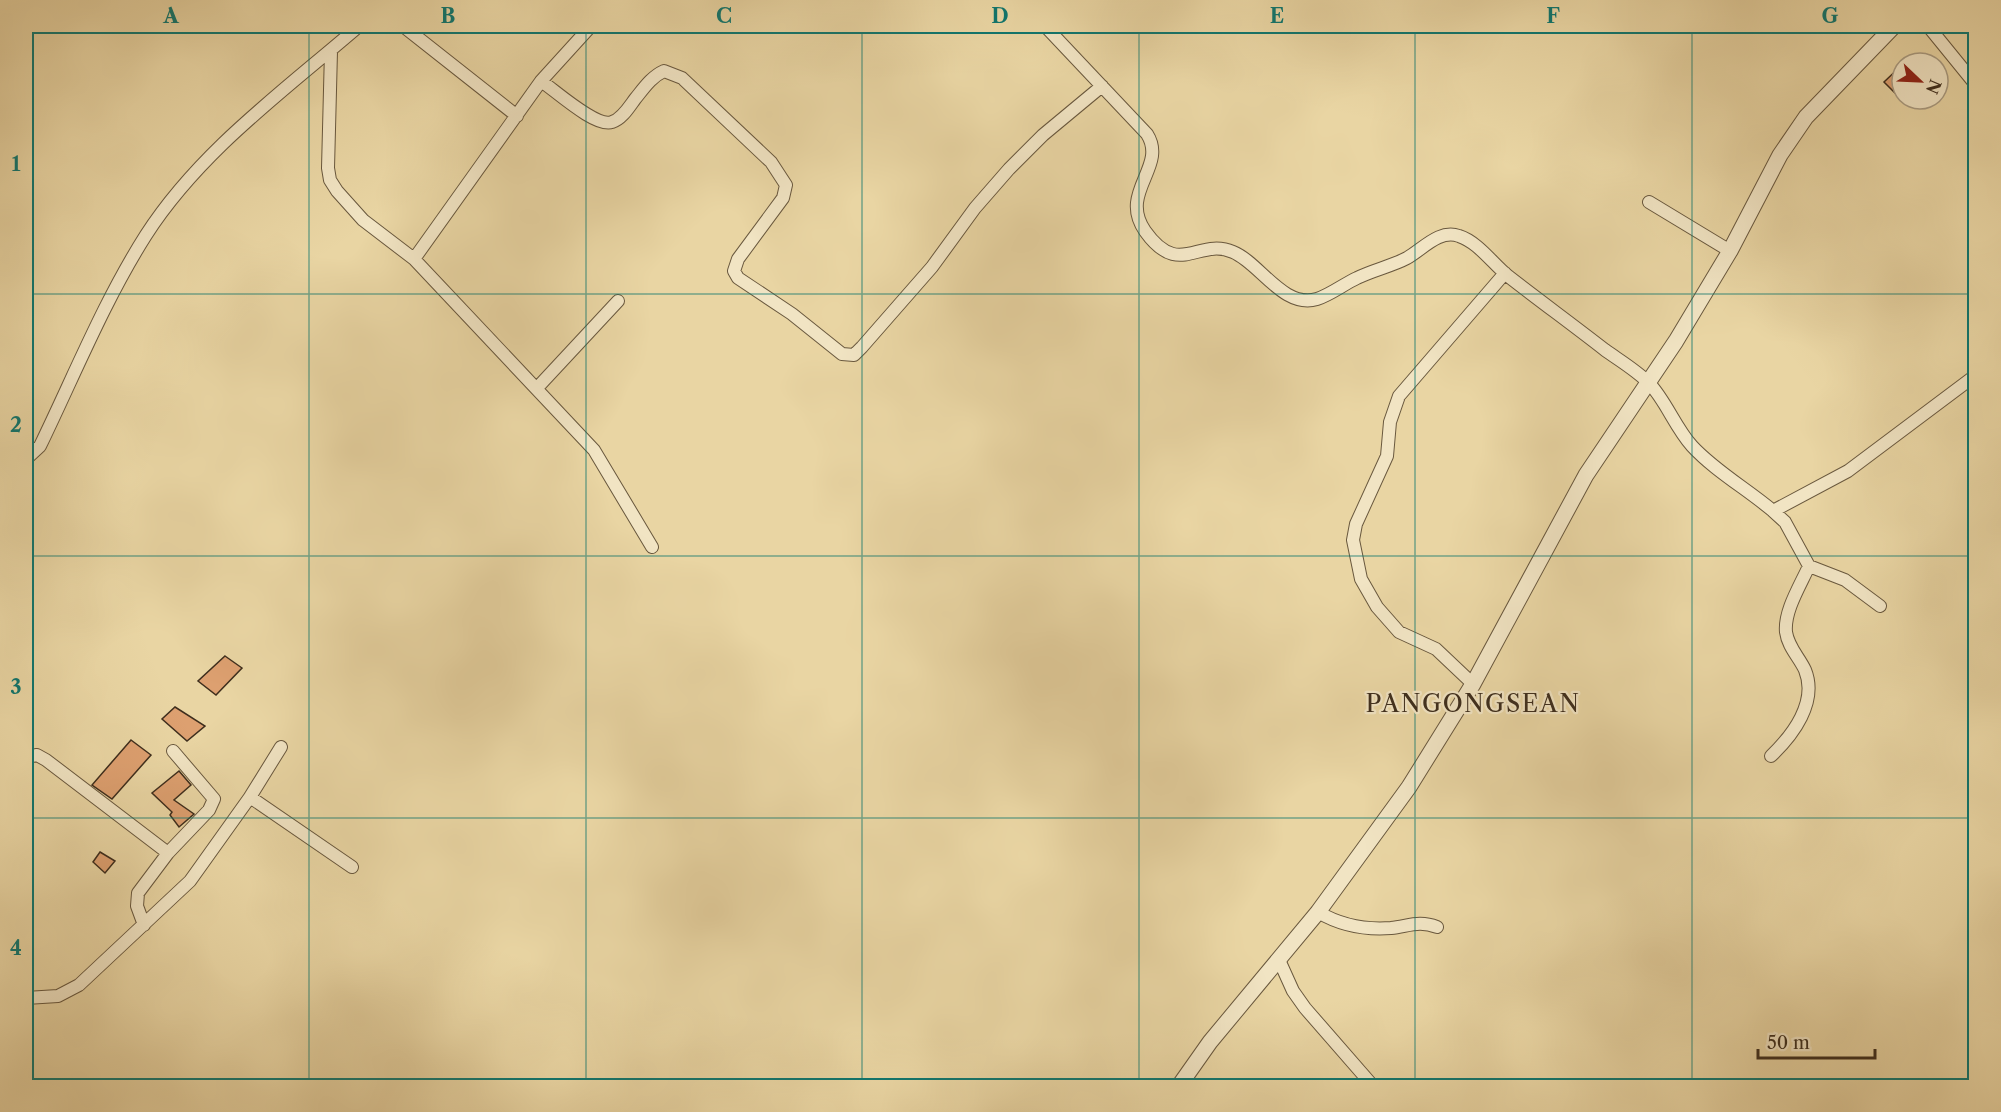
<svg xmlns="http://www.w3.org/2000/svg" width="2001" height="1112" font-family="'Libre Caslon Text',serif">
	<rect width="100%" height="100%" fill="#e9d5a3"/>
	<filter id="stains"><feTurbulence type="fractalNoise" baseFrequency=".00333" numOctaves="4"/><feColorMatrix values="0 0 0 0 .2 0 0 0 0 .09 0 0 0 0 .02 0 0 0 .5 -.17"/></filter>
	<radialGradient id="worn" r=".72"><stop offset=".6" stop-color="#630" stop-opacity="0"/><stop offset="1" stop-color="#630" stop-opacity=".3"/></radialGradient>
	<!-- building -->
	<path fill="#dda070" stroke="#3e2e1d" stroke-width="1.5" d="M1902,65V100L1884,82Z
		M225,656L242,668L216,695L198,681Z
		M175,707L205,726L187,741L162,719Z
		M131,740L151,755L112,799L92,785Z
		M179,771L191,785L174,800L194,814L179,827L170,815L172,812L152,793Z
		M100,852L115,861L105,873L93,862Z"/>
	<g fill="none" stroke-linecap="round" stroke-linejoin="round">
		<!-- minor casing -->
		<g stroke="#69583e" stroke-width="14">
			<path id="minor" d="M403,26L517,116
				M1045,26L1147,134C1168,167 1118,192 1145,231C1179,279 1198,237 1233,252C1260,263 1283,309 1317,299C1330,295 1344,284 1357,278C1373,270 1392,266 1407,258C1423,249 1439,229 1459,236C1478,242 1493,264 1508,276C1540,301 1573,325 1605,350C1619,360 1636,370 1649,383C1666,401 1675,427 1692,446C1715,471 1747,489 1773,511L1848,471L1976,375
				M1928,26L1976,85
				M331,51L328,168L330,180L337,191L363,220L414,259L594,450L652,547
				M541,81C556,91 596,128 612,122C622,119 629,107 635,99C644,88 651,77 664,71L682,78L771,162L786,185L783,198L738,259L734,271L738,278L792,314L842,354L854,355L862,347L932,267L975,208L1009,169L1043,135L1102,86
				M1649,202L1730,251
				M414,259L541,81L591,26
				M537,388L618,301
				M26,459L40,446C74,376 104,301 146,235C200,151 285,90 359,26
				M1773,511L1785,522L1809,566L1845,580L1880,606
				M1473,684L1436,649L1399,632L1377,607L1361,579L1353,540L1356,524L1387,456L1390,422L1399,396L1505,273
				M1771,756C1793,735 1818,702 1805,670C1799,657 1788,647 1786,632C1784,611 1800,586 1809,566
				M26,757L37,755L46,760L168,853
				M250,797L352,867
				M1318,912C1340,925 1365,930 1391,928C1409,926 1419,920 1437,927
				M144,925L137,906L138,893L168,853L209,810L214,799L173,751
				M1279,960L1293,991L1305,1008L1373,1086
				M26,998L58,996L79,985L190,881L250,797L281,747"/>
		</g>
		<!-- tertiary casing -->
		<g stroke="#69583e" stroke-width="17">
			<path id="tertiary" d="M1179,1086L1210,1042L1318,912L1409,787L1473,684L1586,475L1676,341L1730,251L1780,155L1806,117L1894,26"/>
		</g>
		<!-- minor -->
		<use href="#minor" stroke="#f1e4c3" stroke-width="12"/>
		<!-- tertiary -->
		<use href="#tertiary" stroke="#f1e4c3" stroke-width="15"/>
	</g>
	<!-- grid -->
	<path fill="none" stroke="#0f766e" stroke-width="1.5" stroke-opacity="0.55" d="M309,26V1086M586,26V1086M862,26V1086M1139,26V1086M1415,26V1086M1692,26V1086M26,294H1976M26,556H1976M26,818H1976"/>
	<g text-anchor="middle" stroke-width="4.5" stroke-linejoin="round" paint-order="stroke">
		<!-- quarter labels -->
		<g font-size="24" letter-spacing="1.5" fill="#3e2e1d" stroke="#f1e4c3">
			<text x="1473" y="712">PANGONGSEAN</text>
		</g>
	</g>
	<!-- margin -->
	<rect width="2001" height="1112" fill="none" stroke="#e9d5a3" stroke-width="66"/>
	<!-- north arrow -->
	<g transform="translate(1920 81) rotate(113)"><circle r="28" fill="#f1e4c3" stroke="#a99b81" stroke-width="1.5"/>
	<path d="M0-4.5L10 22L0 15L-10 22Z" fill="#8f2418"/>
	<text y="-9" font-size="16" font-weight="bold" text-anchor="middle" fill="#3e2e1d">N</text>
	</g>
	<!-- scale -->
	<path d="M1758 1049v9h117v-9" fill="none" stroke="#3e2e1d" stroke-width="3"/>
	<text x="1767" y="1049" font-size="18" fill="#3e2e1d" stroke="#f1e4c3" stroke-width="4.5" paint-order="stroke">50 m</text>
	<rect x="33" y="33" width="1935" height="1046" fill="none" stroke="#0f766e" stroke-width="2"/>
	<g font-size="20" text-anchor="middle" font-weight="bold" fill="#0f766e">
		<text x="171" y="23">A</text>
		<text x="448" y="23">B</text>
		<text x="724" y="23">C</text>
		<text x="1000" y="23">D</text>
		<text x="1277" y="23">E</text>
		<text x="1553" y="23">F</text>
		<text x="1830" y="23">G</text>
		<text x="16" y="171">1</text>
		<text x="16" y="432">2</text>
		<text x="16" y="694">3</text>
		<text x="16" y="955">4</text>
	</g>
	<rect width="100%" height="100%" filter="url(#stains)"/>
	<rect width="100%" height="100%" fill="url(#worn)"/>
</svg>
